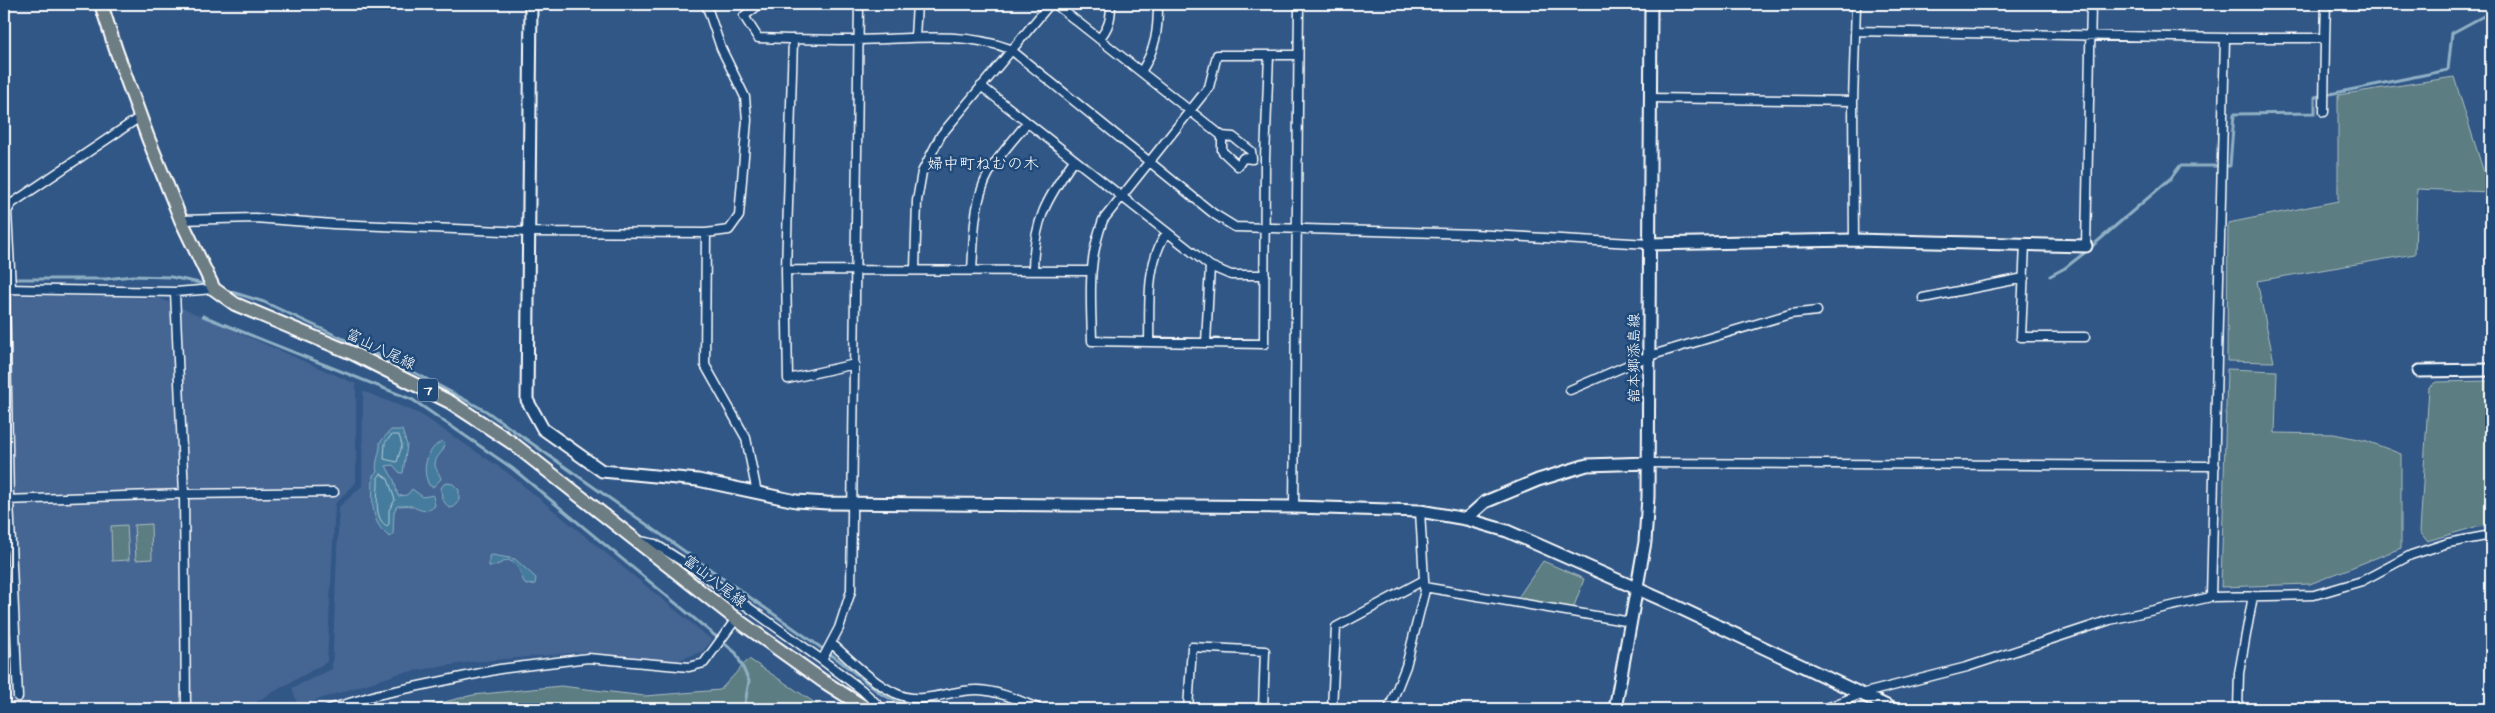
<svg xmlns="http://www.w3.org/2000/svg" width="2495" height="713" font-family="'Architects Daughter','Klee One',sans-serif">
	<rect width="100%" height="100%" fill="#315787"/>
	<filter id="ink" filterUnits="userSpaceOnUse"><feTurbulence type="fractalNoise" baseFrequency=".02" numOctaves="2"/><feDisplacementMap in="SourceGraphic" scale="10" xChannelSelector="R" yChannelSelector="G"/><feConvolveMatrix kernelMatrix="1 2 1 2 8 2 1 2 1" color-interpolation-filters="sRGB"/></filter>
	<g filter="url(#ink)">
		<!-- built -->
		<path fill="#446593" d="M4,295L159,298L356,384V482L335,504L327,662L243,709H4Z
			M363,391L420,414L508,473L712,640L703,651L674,662L585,652L471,662L401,673L298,706L292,688L332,669L339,507L362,486Z"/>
		<!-- green -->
		<path fill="#5b7d82" stroke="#adbec0" d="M2454,77L2490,192L2417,189L2415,254L2257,281L2274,362L2227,361L2228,223L2338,201V95Z
			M2227,369L2277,371L2275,433L2334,434L2367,441L2401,454V548L2310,584L2221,587Z
			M2491,381V526L2475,527L2427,541L2420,532L2429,387L2436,382Z
			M151,524L152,559L136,560L134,525Z
			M127,525L129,560L112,561L111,526Z
			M1543,561L1584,579L1573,609L1517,599Z
			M749,659L824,709H416L473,695L561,686L645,696L720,690Z"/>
		<!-- water -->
		<path fill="#447c9d" stroke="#8fb0c4" d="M391,430H402L407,445L403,473H400L393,465L386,466L394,480L398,496L407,495L412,489L423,497L433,495L435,506C425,514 421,510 411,506C407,505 401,506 397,506L394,512L393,535L390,537C368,522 373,497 373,475L377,472C374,462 381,453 380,442Z
			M442,441L445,444C443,454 436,455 435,464C435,469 440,474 441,479L433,487L429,485C421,469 426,450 442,441Z
			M448,483L453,484L459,490V500L454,507L449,508L442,499L441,488L444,484Z
			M492,555L515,559L536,578L535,584L526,585C519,576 522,565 508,560L494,566H489V556Z"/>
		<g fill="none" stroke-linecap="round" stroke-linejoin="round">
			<!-- shore -->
			<path stroke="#b4cbd8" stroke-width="1" d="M392,435H399L402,445L397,462L384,459L385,443Z
				M381,474L388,479L395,500L389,510V524L387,526C372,518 379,492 378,478Z"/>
			<!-- stream -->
			<path stroke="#8fb0c4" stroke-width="3" d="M2050,276L2065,268L2083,254L2171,178L2180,166H2230L2234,114L2315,113V97L2448,70L2452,33L2491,12
				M4,279H106L132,276L171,277L209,285
				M222,289L264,302L406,368L486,411L840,661L881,694L912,709
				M203,316L413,400L512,468L736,653L749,681L744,709
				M2457,709L2491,707"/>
			<!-- street casing -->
			<g stroke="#fff" stroke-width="11">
				<path id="street" d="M760,4L744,16L758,38C791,39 825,40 858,40C909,39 962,31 1010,49L1214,214L1235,227L1473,234L1649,244
					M859,4L851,591L839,628L822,660L862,690L882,709
					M1055,4L1222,136L1233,137L1251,151L1252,159L1243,158L1238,166L1222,151V136
					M1855,31L2225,38H2325L2326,4
					M915,37L917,4
					M793,39L786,270L788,379L855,364
					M1099,39C1109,28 1111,18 1111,4
					M1269,55L1265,158L1264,344L1092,341C1091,296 1087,263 1103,220L1209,87L1217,55H1298
					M1141,72C1156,48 1158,31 1158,4
					M981,86L1210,266L1231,275H1265
					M1650,98L1853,101
					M2324,112L2325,38
					M4,212H7L11,204L140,117
					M7,212L11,288
					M181,220L255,218L333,224L529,232L706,233L729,230L739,216L747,120L745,97L721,48L706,4
					M706,233L705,365L746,438L757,493
					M1854,240L1853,101L1856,4
					M2025,244L2021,337H2085
					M2086,246L2091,4
					M915,269L917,201L922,172L941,135L1050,4
					M786,270L1090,271
					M972,270C974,242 973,213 983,186C991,163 1012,142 1027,123
					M1033,270C1034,220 1046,200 1074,160
					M4,289L175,292L214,289
					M5,289L9,500L18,697
					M175,292L184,494L186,707
					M1923,298L2024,278
					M1149,342C1150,304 1145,265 1167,232
					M1206,343L1210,266
					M1570,390L1649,356L1790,314L1817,311
					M1649,463L2215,466
					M4,500L184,494L334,492
					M1294,507L1299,4
					M1420,511L1424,580
					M640,541L655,544L699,572L822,660
					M1424,587L1631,622
					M2211,597L2225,38
					M831,643C851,660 871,682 895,693C923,707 949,689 978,690C1000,691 1020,701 1040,709
					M329,709L376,695L500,669L588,658L689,667L704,663L736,619
					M1188,709L1192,647L1265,651L1263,709
					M1332,709L1336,627L1424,580L1425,590L1406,666L1389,709
					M1824,709L1861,694L1967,667L2110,620L2211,597L2314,595L2362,581L2411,555L2448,543L2491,535
					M2238,709L2239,673L2253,596"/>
			</g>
			<!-- secondary casing -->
			<g stroke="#fff" stroke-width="15">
				<path id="secondary" d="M531,4L527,400L543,429L602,471L698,480L796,501L827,503L1294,507L1420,511L1466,519L1485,502L1538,480L1587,465L1649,463
					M1649,244L1854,240L2086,246
					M2419,371L2491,370
					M1466,519L1507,531L1665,601L1893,709
					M1615,709L1645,542L1648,497L1651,4"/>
			</g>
			<!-- primary casing -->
			<g stroke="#fff" stroke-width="16">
				<path id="primary" d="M101,4L116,50L148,138L181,220L214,289L235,304L352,353L450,402L511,442L736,619L823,681L867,709"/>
			</g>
			<!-- street -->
			<use href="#street" stroke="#1f4a7a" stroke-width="8"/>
			<!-- secondary -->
			<use href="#secondary" stroke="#1f4a7a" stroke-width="11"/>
			<!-- primary -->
			<use href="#primary" stroke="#6d7d84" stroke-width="12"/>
		</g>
	</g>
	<g text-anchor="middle" stroke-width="5" stroke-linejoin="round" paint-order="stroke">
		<!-- shield labels -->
		<rect fill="#1f4a7a" stroke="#bcc9d7" stroke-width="1" x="418" y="378.5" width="20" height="23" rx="4"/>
		<g font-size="14" font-weight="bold" fill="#fff">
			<text x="428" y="395">7</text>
		</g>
		<!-- street labels -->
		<g font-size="15" fill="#fff" stroke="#1f4a7a">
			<text transform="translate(381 349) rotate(26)" y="5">富山八尾線</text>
			<text transform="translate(1634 358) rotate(-90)" y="5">舘本郷添島線</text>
			<text transform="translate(715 581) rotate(38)" y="5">富山八尾線</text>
		</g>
		<!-- neighbourhood labels -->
		<g font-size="16" fill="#fff" stroke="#1f4a7a">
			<text x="983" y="169">婦中町ねむの木</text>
		</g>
	</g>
	<!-- margin -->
	<rect width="2495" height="713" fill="none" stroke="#1f4a7a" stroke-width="20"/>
	<rect x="10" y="10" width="2475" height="693" fill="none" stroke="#fff" stroke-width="2" filter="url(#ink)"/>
</svg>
